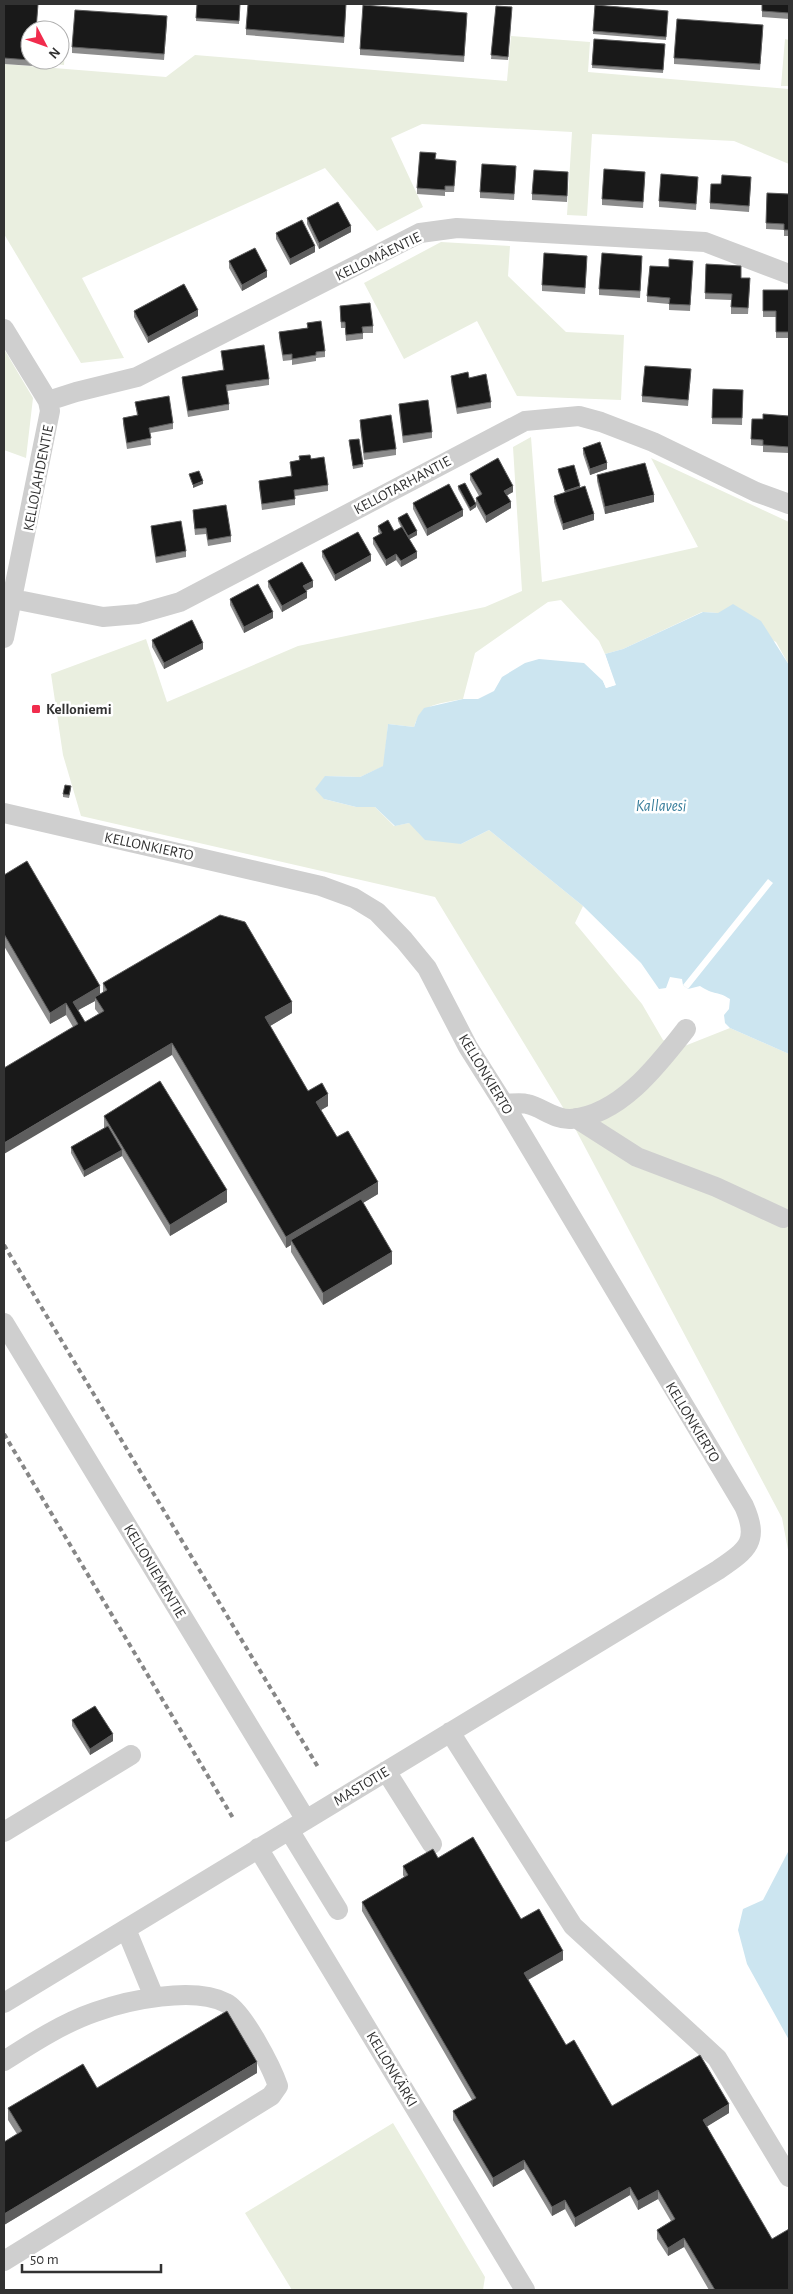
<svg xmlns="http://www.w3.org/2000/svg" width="793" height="2294" font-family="'Alegreya Sans',sans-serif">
	<rect width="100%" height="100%" fill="#fff"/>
	<!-- green -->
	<path fill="#eaefe0" d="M60,35L66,36L64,65L44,63V60H60Z
		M511,36L590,42L588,72L789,89V164L734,141L592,134L587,216L567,215L572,132L422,124L391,138L423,207L377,231L325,168L82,278L124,358L81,363L4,234V64L166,77L195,55L507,81Z
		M785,39L789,40V86H781Z
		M441,242L510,246L508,276L566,332L624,335L621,400L517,396L477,321L404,359L364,283Z
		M4,349L33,398L26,458L4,450Z
		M531,437L542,582L698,547L651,458L789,522V665L776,642L718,613L702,612L623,649L605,654L599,641L561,600L548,602L475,653L463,699C440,704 422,702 414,727L388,724L384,766L360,777L325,776L324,799L356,807H375L394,826L409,823L461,844L489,830L583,906L575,923L642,1004L663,1040L682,1047L730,1028L789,1054V1555L782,1518L570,1119L435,897L81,816L63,755L51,674L146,639L167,702L298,646L485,607L522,591L513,447Z
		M393,2123L485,2277L483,2290H292L245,2213Z"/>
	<!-- water -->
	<path fill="#cce5f0" d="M733,604L761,621L789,665V1054L730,1028L725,1023L724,1015L729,1009L730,999C718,991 713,995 700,986L688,989L683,985L682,979L670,977L666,988L659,989L641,963L583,906L489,830L461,844L425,840L409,823L395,826L375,807H356L324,799L315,789L325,776L360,777L383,766L388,724L414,727L418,716L424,708L463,699H478L494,691L502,677L525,663L539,659L584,663L603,681L606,688L615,685L605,654L623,649L703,612L718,613Z
		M789,1850V2040L747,1964L738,1930L743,1909L763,1900Z"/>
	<!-- pier -->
	<path fill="#fff" d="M605,654L616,685L606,688L603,681H605L607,685L612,683L603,655Z
		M768,879L773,883L688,989L683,985Z"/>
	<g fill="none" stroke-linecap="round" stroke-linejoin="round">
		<!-- minor -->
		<path stroke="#cfcfcf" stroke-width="20" d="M4,329L48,401L50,411L4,638
			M48,401L76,392L137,377L420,233L457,228L705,242L789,274
			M13,599L103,617L138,614L180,602L525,421L579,416L601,422L653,442L756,492L789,504
			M4,813L321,886L354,898L377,912L404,940L427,968L468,1047L504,1104L744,1506C760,1542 747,1550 718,1570L4,2003
			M504,1104C511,1104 520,1102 527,1104C542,1107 554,1120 571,1119C620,1115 658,1065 686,1029
			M576,1118L637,1157L716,1187L783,1218
			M4,1323L306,1820
			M450,1732L573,1926L717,2058L789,2177
			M386,1771L432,1844
			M289,1830L338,1910
			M4,1832L131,1755
			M258,1848L525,2290
			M126,1929L154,1997
			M4,2061C32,2043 63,2023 95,2012C128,2000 194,1986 226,2003C243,2011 272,2068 278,2086L271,2096L4,2261"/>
		<!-- rail -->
		<path stroke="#878787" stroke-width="4" stroke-dasharray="5 4" stroke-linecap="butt" d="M4,1245L318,1767
			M4,1434L233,1818"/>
	</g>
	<!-- wall -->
	<path fill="#8c8c8c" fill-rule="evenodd" d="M4,4H38L36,30H30L34,60L33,66L4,64Z
		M197,4H240L239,24L196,21Z
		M789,4V19L762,17V11Z
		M595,5L668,11L666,40L593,34Z
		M496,6L512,7L508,60L491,59Z
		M346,9L344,43L246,35V29Z
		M467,19L464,62L360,55V49Z
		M167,23L164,60L72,53V47Z
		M763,31L760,70L674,64V58Z
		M594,39L665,44L663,73L592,68Z
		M436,159L456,167L454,192H445V196L417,194V188Z
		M516,172L514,200L480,198V192Z
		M568,178L567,202L532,200V194Z
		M645,178L643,208L602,205V199Z
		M698,183L696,210L659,207V201Z
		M751,183L749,212L710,209V203L721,184Z
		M767,193L789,194V236H784V230L766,229Z
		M307,218L351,232L319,249L307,224Z
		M276,233L315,252L290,265L276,239Z
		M229,261L267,277L242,291L229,268Z
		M587,262L585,294L542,291V285Z
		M642,262L640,298L599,295V289Z
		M706,264L741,278L750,284L748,314H731V300L705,299Z
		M669,267H693L690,311L669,310V304L647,302V296Z
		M763,290H789V338H776V317H763Z
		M340,306L373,326V333H363V339L346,341L345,328H341Z
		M134,311L198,316L148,343L134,317Z
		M307,323L325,351V357L316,358V361L292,365V360L283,361L279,338V332L307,328Z
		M221,351L269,379V385L227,391L229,404V410L188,417L182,383V377L223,370Z
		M691,375L688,406L642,402V396Z
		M451,376L469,378L491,402V408L457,414L451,382Z
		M713,389L743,390L742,425L712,424Z
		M135,402L173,423V429L150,433L151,445L127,449L123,424V418L137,415Z
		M399,404L432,432V438L403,443L399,410Z
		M789,416V453L763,452V446L751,445V439L763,419Z
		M360,420L396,449V455L364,460L360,426Z
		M349,440L363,464V467L353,469Z
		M583,448L607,469L590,475L583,454Z
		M299,456L311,459L328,485V491L295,496V505L262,510L259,487V481L291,476L290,462L299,460Z
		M558,469L580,488L594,520L563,530L554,502V496L565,493L558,472Z
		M470,474L513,492L507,495L511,508L486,523L476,505V507L470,511L458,489V486L476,503V498L479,496L470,480Z
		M597,475L654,502L605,514L597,481Z
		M413,503L463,516L427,536L413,509Z
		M193,510L231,536V542L208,546L206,534L195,535L193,516Z
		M398,518L417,535L409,539L417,558L401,567L396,560L386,566L373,544V538L380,534L378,532V526L394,531L401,527L398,521Z
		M151,526L186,551V557L156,563L151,532Z
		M322,551L371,561L335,581L322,557Z
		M268,581L313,587L306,591L307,598L282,612L268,587Z
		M230,599L273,618L244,633L230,605Z
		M152,640L203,649L164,669L152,647Z
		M71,789L69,798L63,797V794Z
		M4,875L100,994L103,993V983L292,1013L270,1026L308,1091L328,1106L321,1110L337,1137L378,1194L363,1203L392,1264L323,1305L291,1252V1245L286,1248L172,1055L73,1027L66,1015L50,1024L4,946ZM95,1001V1009L99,1014L85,1022L78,1010Z
		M104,1116L227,1202L170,1236L122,1156L84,1177L71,1153V1147L104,1128Z
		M72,1720L113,1741L90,1755L72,1726Z
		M438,1858L521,1919L563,1960L528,1980L566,2045L612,2106L729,2113L707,2126L789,2290H709L684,2247L668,2256L657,2239V2230L671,2221L658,2199L638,2210L630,2195L575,2227L565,2209L552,2216L524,2169L493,2187L453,2120V2111L472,2100L362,1911V1902L404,1877L403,1875V1866Z
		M257,2073L4,2225V2142L17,2134L8,2120V2108Z"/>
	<!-- shaded-wall -->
	<path fill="#5e5e5e" d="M351,226V232L319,249V243Z
		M315,246V252L290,265V259Z
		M267,271V277L242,291V285Z
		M198,310V316L148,343V337Z
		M607,463V469L590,475V469Z
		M203,481V484L193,488V485Z
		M513,486V492L504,497V491Z
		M580,486V489L565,494V491Z
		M654,495V502L605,514V507Z
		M511,502V508L486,523V516Z
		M476,504V507L470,511V508Z
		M463,510V516L427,536V529Z
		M594,514V520L563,530V524Z
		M417,531V535L408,540V536Z
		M417,552V558L401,567V561Z
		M396,554V560L386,566V560Z
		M371,555V561L335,581V575Z
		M313,581V587L303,592V586Z
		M307,592V598L282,612V606Z
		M273,612V618L244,633V627Z
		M203,643V649L164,669V663Z
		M100,986V998L95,997V1001L73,1013V1002Z
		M292,1002V1013L265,1029V1017Z
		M66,1003V1015L50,1024V1013Z
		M172,1043V1055L4,1154V1143Z
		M328,1094V1106L316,1113V1102Z
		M122,1150V1156L84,1177V1171Z
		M378,1182V1194L294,1244L291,1240V1245L286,1248V1237Z
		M227,1190V1202L170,1236V1225Z
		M392,1252V1264L323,1305V1293Z
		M113,1734V1741L90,1755V1749Z
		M563,1951V1960L524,1982V1973Z
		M257,2062V2073L4,2225V2214Z
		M729,2104V2113L703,2129V2120Z
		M524,2160V2169L493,2187V2178Z
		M630,2187V2195L575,2227V2218Z
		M658,2190V2199L638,2210V2201Z
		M565,2200V2209L552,2216V2207Z
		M684,2238V2247L668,2256V2248Z"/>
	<!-- building -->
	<path fill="#191919" stroke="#5e5e5e" d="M4,4H38L36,30H30V60L4,58Z
		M197,4H240L239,21L196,18Z
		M248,4H346L344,37L246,29Z
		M762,4H789V13L762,11Z
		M363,5L467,13L464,56L360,49Z
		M595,5L668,11L666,37L593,31Z
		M496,6L512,7L508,57L491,55Z
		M75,10L167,16L164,54L72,47Z
		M677,19L763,25L760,64L674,58Z
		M594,39L665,44L663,70L592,65Z
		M420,152L436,153L435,159L456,161L454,186H445V190L417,188Z
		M482,164L516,166L514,194L480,192Z
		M604,169L645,172L643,202L602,199Z
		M534,170L568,172L567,196L532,194Z
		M661,174L698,177L696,204L659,201Z
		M722,175L751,177L749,206L710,203L711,184H721Z
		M767,193L789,194V230H784V224L766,223Z
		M338,202L351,226L319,243L307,218Z
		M302,220L315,246L290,259L276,233Z
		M255,248L267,271L242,285L229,261Z
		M544,253L587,256L585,288L542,285Z
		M602,253L642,256L640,291L599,289Z
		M669,259L693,261L690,305L669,304L670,298L647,296L650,266L669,267Z
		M706,264L741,266V278H750L748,308L731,307L732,294L705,293Z
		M184,284L198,310L148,337L134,311Z
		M763,290H789V332H776V311H763Z
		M370,303L373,326L362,327L363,333L346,335L345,322H341L340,306Z
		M321,321L325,351L316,352V355L292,359V354L283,355L279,332L308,328L307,323Z
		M264,345L269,379L226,385L229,404L188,411L182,377L224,370L221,351Z
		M645,366L691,369L688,400L642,396Z
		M468,372L469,378L486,374L491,402L457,408L451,376Z
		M713,389L743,390L742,418H712Z
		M169,396L173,423L149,428L151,438L127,443L123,418L138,415L135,402Z
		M428,400L432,432L403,436L399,404Z
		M763,414L789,416V447L763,445V440L751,439L752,419H763Z
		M391,415L396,449L364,453L360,420Z
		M359,439L363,464L353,466L349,440Z
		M600,442L607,463L590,469L583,448Z
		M310,455L311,459L324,457L328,485L294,490L295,499L262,504L259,481L292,476L290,462L300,460L299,456Z
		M498,458L513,486L504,491L511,502L486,516L476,498L482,494L470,474Z
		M645,463L654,495L605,507L597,475Z
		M574,465L580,486L565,491L558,469Z
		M199,471L203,481L193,485L189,474Z
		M465,483L476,504L470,508L458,486Z
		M449,484L463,510L427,529L413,503Z
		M585,486L594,514L563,524L554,496Z
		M226,505L231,536L208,540L206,528L195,529L193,510Z
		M407,513L417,531L408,536L398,518Z
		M388,520L394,531L402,527L417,552L401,561L396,554L386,560L373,538L382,533L378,526Z
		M181,521L186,551L156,557L151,526Z
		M358,532L371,555L335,575L322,551Z
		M302,562L313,581L303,586L307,592L282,606L268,581Z
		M258,584L273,612L244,627L230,599Z
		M192,620L203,643L164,663L152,640Z
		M65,785L71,786L69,795L63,794Z
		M27,861L100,986L73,1002L85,1022L104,1011L95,997L107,990L103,983L220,915L245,922L292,1002L265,1017L308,1091L322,1083L328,1094L316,1102L337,1137L348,1131L378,1182L286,1237L172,1043L4,1143V1068L78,1024L66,1003L50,1013L4,934V875Z
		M160,1081L227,1190L170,1225L104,1116Z
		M108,1126L122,1150L84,1171L71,1147Z
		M361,1199L392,1252L323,1293L291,1240Z
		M95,1706L113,1734L90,1749L72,1720Z
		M473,1837L521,1919L539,1909L563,1951L524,1973L566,2045L574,2040L612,2106L700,2055L729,2104L703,2120L772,2239L789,2229V2290H715L684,2238L668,2248L657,2230L675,2219L658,2190L638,2201L630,2187L575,2218L565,2200L552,2207L524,2160L493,2178L453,2111L476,2098L362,1902L408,1875L403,1866L433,1849L438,1858Z
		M227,2011L257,2062L4,2214V2142L22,2131L8,2108L83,2064L97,2088Z"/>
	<!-- markers -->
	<rect fill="#f12c4d" stroke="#fff" stroke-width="2" x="31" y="704" width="10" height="10" rx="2.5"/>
	<g text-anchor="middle" stroke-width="5" stroke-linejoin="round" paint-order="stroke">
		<!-- street labels -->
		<g font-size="15" fill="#323232" stroke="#fff">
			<text transform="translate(378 256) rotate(-26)" y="5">KELLOMÄENTIE</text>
			<text transform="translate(38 478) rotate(-79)" y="5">KELLOLAHDENTIE</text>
			<text transform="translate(402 485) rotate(-28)" y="5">KELLOTARHANTIE</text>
			<text transform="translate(149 846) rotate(12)" y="5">KELLONKIERTO</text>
			<text transform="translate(486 1074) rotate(59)" y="5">KELLONKIERTO</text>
			<text transform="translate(693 1422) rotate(59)" y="5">KELLONKIERTO</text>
			<text transform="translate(155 1571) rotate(59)" y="5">KELLONIEMENTIE</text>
			<text transform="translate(361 1786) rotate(-31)" y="5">MASTOTIE</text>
			<text transform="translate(392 2069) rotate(59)" y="5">KELLONKÄRKI</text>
		</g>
		<!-- poi labels -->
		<g font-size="15" font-weight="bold" fill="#323232" stroke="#fff" text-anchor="start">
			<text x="46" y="714">Kelloniemi</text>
		</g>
		<!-- water labels -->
		<g font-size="16" font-style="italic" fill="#397e9b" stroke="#fff">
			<text x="661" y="811">Kallavesi</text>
		</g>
	</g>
	<!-- border -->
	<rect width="793" height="2294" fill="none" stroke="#323232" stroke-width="10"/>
	<!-- north arrow -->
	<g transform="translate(45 45) rotate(131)"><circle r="24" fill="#ffffff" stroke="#adadad"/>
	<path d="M0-4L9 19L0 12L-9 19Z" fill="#f12c4d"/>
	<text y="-8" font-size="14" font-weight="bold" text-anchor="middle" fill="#323232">N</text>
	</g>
	<!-- scale -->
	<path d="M22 2264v8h139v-8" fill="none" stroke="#323232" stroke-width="2.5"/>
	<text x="30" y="2264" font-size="15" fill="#323232" stroke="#ffffff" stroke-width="4" paint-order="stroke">50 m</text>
</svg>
